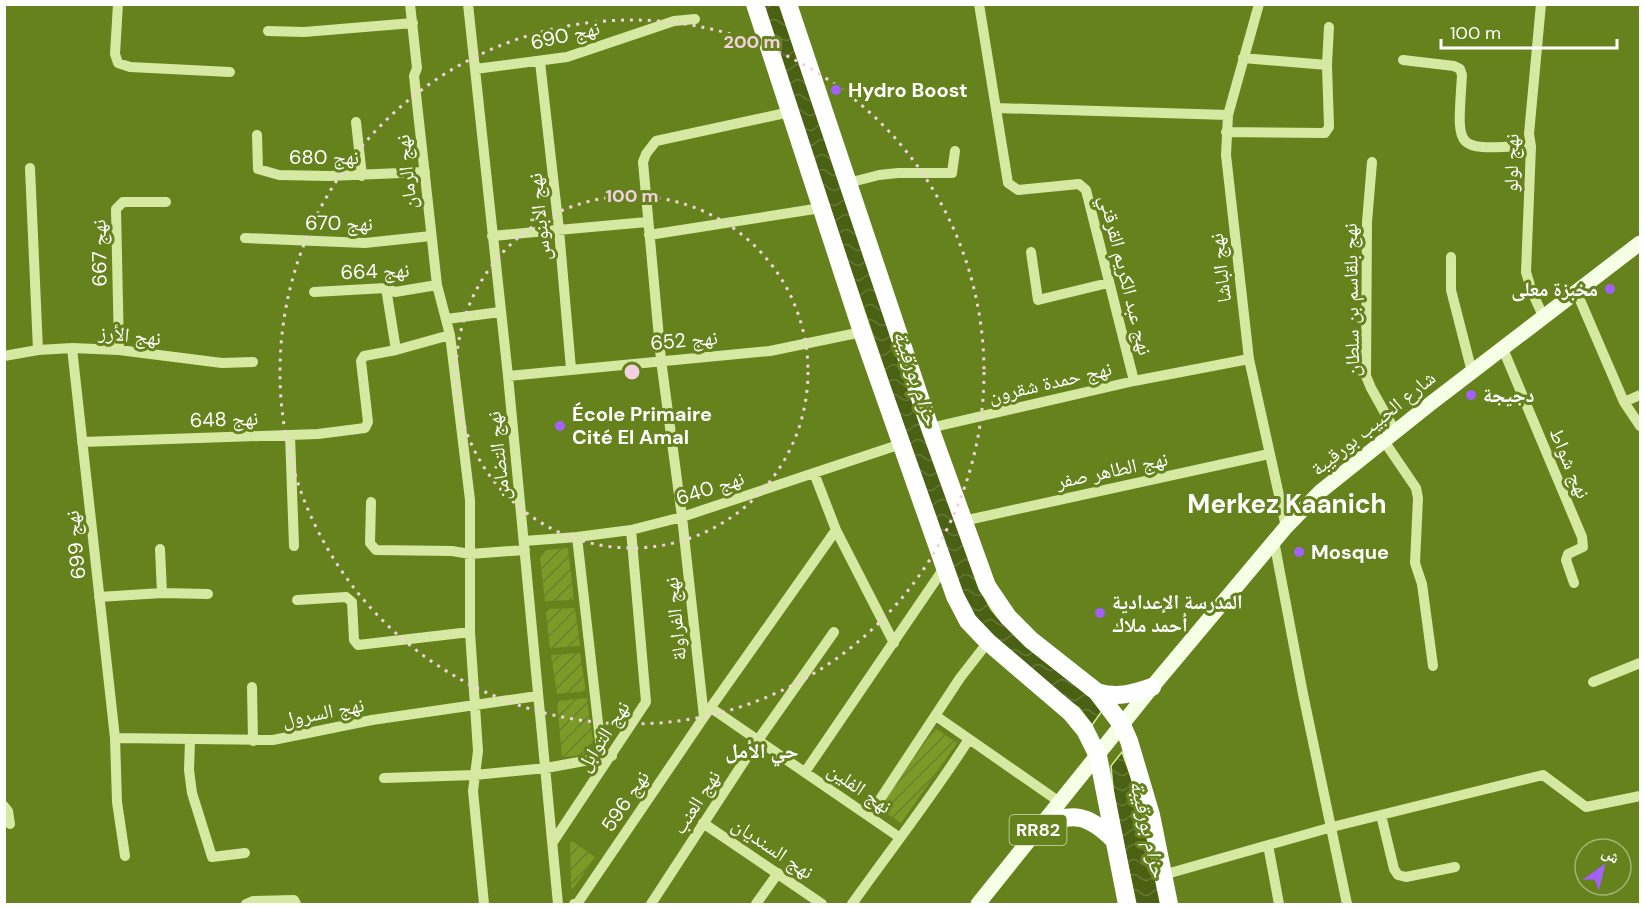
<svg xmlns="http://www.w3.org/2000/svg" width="1645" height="909" font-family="'DM Sans','Noto Naskh Arabic',sans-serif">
	<defs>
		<pattern id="garden-furrows" width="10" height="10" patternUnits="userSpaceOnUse" patternTransform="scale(1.5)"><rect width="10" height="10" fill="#7b9a26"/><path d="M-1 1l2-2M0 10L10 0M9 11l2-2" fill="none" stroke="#6b7f33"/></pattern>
		<pattern id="water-waves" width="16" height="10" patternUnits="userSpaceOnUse" patternTransform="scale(1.5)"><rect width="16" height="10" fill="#4a6013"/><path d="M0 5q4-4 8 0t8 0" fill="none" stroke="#657836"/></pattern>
	</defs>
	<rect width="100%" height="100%" fill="#65821d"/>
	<!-- garden -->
	<path fill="url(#garden-furrows)" d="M568,548L574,600L545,601L540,558L546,550Z
		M575,608L580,646L550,648L546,613L549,609Z
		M580,653L586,691L557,694L551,655Z
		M587,698L593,742L583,755L562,757L557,701Z
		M935,728L957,743L901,823L879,808Z
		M572,841L595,857L573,889L571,888L570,844Z"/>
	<!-- water -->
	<path fill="url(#water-waves)" stroke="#d5eb95" stroke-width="1.5" d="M761,5H780L979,587L991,609L998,618L1090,696L1102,711L1092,725L1079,708L1064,697L977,622L955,579Z
		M1122,752L1138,796L1162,904H1136L1114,800L1111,766Z"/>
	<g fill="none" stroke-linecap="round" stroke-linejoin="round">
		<!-- minor -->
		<path stroke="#d6e9a2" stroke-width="10" d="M118,4L115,54L118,63L130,67L230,72
			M410,4L417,68L414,76L437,285L450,335L470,500V632L478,751L473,791L484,904
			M468,4L508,376L558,904
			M979,4L1008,183L1018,190L1079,184L1086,190L1134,381
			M1259,4L1228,115L1226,155L1249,359L1286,527
			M1541,4L1529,134L1531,146L1526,272L1532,292L1544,318
			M268,31L304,32L413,23
			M1243,58L1327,65
			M1403,60L1454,66L1460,69L1462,75C1457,154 1453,149 1531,146
			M540,62L559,230L571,369
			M475,69L567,57L674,21L695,19
			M996,108L1228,115
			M356,122L362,176
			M1226,132L1325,133L1329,127L1327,65L1329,27
			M257,135L258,169L279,175L329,176L425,172
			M1372,162L1367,222L1366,376L1371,388L1395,431
			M30,168L38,350
			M848,183L879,175L898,173H952L955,151
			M649,235L821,208
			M492,236L647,222
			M245,238L365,243L431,236
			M1031,252L1038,300L1108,283
			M1451,257V290L1472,372
			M386,288L396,350L450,335
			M314,292L386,288L395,292L437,285
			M1577,293L1624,402L1640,426
			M447,319L500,312
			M72,348L115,738L117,802L125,856
			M1503,349L1582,537L1583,547L1568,554L1566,560L1574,583
			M119,350L116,209L123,202H166
			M4,356L38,350L72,348L119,350L222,363L253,362
			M508,376L770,351L862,332
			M1624,402L1640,395
			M930,428L1134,381L1249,359
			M290,435L294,546
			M1384,441L1416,488L1418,498L1415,563L1422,584L1433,666
			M82,442L318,434L365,428L368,422L361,361L364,356L396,350
			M814,473L836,530
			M371,502L370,543L376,550L452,551L470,554L525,550
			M963,521L1269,454
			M577,537L602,758
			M524,541L577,537L631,530L682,517L901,444
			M1274,541L1303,694L1347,904
			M160,549L162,593
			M99,597L162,593L208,594
			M297,600L346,597L352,602L354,640L358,645L470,632
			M1593,682L1640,663
			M252,687L253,741
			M711,708L899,837
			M936,716L1061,803
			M704,717L682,517L661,360L643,162L646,154L656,141L790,112
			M115,738L273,740L372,720L537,696
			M190,740L189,770L192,793L212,857L245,853
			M805,772L944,568
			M384,778L475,775L546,768L612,756
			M4,806L8,811L10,824
			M1381,815L1394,869L1398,875L1406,877L1455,867
			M869,816L960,678L988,642
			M703,823L822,904
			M553,842L646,702L631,530
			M1268,845L1279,904
			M1163,875L1332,827L1543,775L1586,807L1640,796
			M246,904L253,901L294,900L296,904
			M574,904H577L704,717L836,530L894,643
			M651,904L758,740L834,632
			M756,904L778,873
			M852,904C891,849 933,796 969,739"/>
		<!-- major -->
		<path stroke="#f6fee6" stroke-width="15" d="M978,904L1152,687L1286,527L1321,491L1430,404L1640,243"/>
		<!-- highway -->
		<path stroke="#fff" stroke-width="18" d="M755,4L862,332L955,596L968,621L988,642L1071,713L1085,730L1098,756L1127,904
			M788,4L930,428L987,586L1008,617L1031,640L1097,692L1122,725L1129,741L1151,815L1169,904
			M1097,692C1117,698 1132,694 1152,687
			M1041,826C1073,811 1089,815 1114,840"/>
	</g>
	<!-- distance rings -->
	<g fill="none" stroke="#f3d1de" stroke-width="3" stroke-dasharray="3 6">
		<circle cx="632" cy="372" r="176"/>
		<circle cx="632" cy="372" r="352"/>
	</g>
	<!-- markers -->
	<g fill="#a261f9" stroke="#65821d" stroke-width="2">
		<circle cx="836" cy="90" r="6"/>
		<circle cx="1610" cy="289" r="6"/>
		<circle cx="1471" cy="395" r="6"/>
		<circle cx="560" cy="426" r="6"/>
		<circle cx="1299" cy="552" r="6"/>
		<circle cx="1100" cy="613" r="6"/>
	</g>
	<g text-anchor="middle" stroke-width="6" stroke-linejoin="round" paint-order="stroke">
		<!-- shield labels -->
		<rect fill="#65821d" stroke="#d1dabb" stroke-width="1.5" x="1009.5" y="815" width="57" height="30" rx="4.5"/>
		<g font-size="18" font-weight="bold" fill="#fff">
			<text x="1038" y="836">RR82</text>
		</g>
		<!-- street labels -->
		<g font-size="20" fill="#fff" stroke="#65821d">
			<text transform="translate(565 35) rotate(-13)" y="7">نهج 690</text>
			<text x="324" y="164">نهج 680</text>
			<text transform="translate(1511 163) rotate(-89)" y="7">نهج لولو</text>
			<text transform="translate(406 172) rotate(-96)" y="7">نهج الرمان</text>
			<text transform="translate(539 217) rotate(-96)" y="7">نهج الأبنوس</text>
			<text transform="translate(339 223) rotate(1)" y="7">نهج 670</text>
			<text transform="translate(99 253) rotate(-91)" y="7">نهج 667</text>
			<text transform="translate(1220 268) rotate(-97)" y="7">نهج الباشا</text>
			<text transform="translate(375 271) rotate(-2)" y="7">نهج 664</text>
			<text transform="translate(1126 275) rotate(76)" y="7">نهج عبد الكريم القرقني</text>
			<text transform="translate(1351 300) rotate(-91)" y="7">نهج بلقاسم بن سلطان</text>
			<text transform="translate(130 335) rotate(6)" y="7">نهج الأرز</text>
			<text transform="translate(684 340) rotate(-5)" y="7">نهج 652</text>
			<text transform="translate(1050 382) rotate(-13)" y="7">نهج حمدة شقرون</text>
			<text transform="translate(224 419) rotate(-2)" y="7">نهج 648</text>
			<text transform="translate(1373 423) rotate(-39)" y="7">شارع الحبيب بورقيبة</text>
			<text transform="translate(498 456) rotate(-96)" y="7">نهج التضامن</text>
			<text transform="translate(1570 463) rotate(67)" y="7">نهج شواط</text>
			<text transform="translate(1112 470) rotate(-12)" y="7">نهج الطاهر صفر</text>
			<text transform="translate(710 488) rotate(-18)" y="7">نهج 640</text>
			<text transform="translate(75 545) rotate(-96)" y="7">نهج 699</text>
			<text transform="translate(675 619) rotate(-96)" y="7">نهج الفراولة</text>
			<text transform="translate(323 712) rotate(-11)" y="7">نهج السرول</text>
			<text transform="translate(603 736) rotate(-57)" y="7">نهج التوابل</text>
			<text transform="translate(860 788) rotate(35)" y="7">نهج الفلين</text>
			<text transform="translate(625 801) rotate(-56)" y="7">نهج 596</text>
			<text transform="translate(696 802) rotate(-57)" y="7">نهج العنب</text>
			<text transform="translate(773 848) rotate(34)" y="7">نهج السنديان</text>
		</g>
		<!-- poi labels -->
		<g font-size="20" font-weight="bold" fill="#fff" stroke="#65821d" text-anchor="start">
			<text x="848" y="97">Hydro Boost</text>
			<text x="1598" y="296" text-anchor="end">مخبزة معلى</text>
			<text x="1483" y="402">دجيجة</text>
			<text x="572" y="421">École Primaire<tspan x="572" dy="23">Cité El Amal</tspan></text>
			<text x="1311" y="559">Mosque</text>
			<text x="1112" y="609">المدرسة الإعدادية<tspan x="1112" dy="23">أحمد ملاك</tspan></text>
		</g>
		<!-- water labels -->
		<g font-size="21" font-style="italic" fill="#fff" stroke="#65821d">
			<text transform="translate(916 378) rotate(71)" y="7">حزام بورقيبة</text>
			<text transform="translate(1148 829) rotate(77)" y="7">حزام بورقيبة</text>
		</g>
		<!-- neighbourhood labels -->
		<g font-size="21" font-weight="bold" fill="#fff" stroke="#65821d">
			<text x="762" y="758">حي الأمل</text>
		</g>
		<!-- district labels -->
		<g font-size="26" font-weight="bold" fill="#fff" stroke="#65821d">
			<text x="1287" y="513">Merkez Kaanich</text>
		</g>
	</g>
	<circle cx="632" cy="372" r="9" fill="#f3d1de" stroke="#65821d" stroke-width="3"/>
	<g font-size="18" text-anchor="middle" font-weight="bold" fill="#f3d1de" stroke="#65821d" stroke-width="6" stroke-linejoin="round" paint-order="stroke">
		<text x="752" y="48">200 m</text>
		<text x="632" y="202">100 m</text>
	</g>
	<!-- border -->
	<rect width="1645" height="909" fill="none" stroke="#ffffff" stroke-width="12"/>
	<!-- north arrow -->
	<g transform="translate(1603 867) rotate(34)"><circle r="28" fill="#65821d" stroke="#a3b477" stroke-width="1.5"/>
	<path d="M0-4.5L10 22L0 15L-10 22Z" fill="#a261f9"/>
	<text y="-9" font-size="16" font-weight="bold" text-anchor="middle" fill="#ffffff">ش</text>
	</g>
	<!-- scale -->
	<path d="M1441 39v9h176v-9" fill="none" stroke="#ffffff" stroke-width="3"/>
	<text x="1450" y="39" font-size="18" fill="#ffffff" stroke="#65821d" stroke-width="4.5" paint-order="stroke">100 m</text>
</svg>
